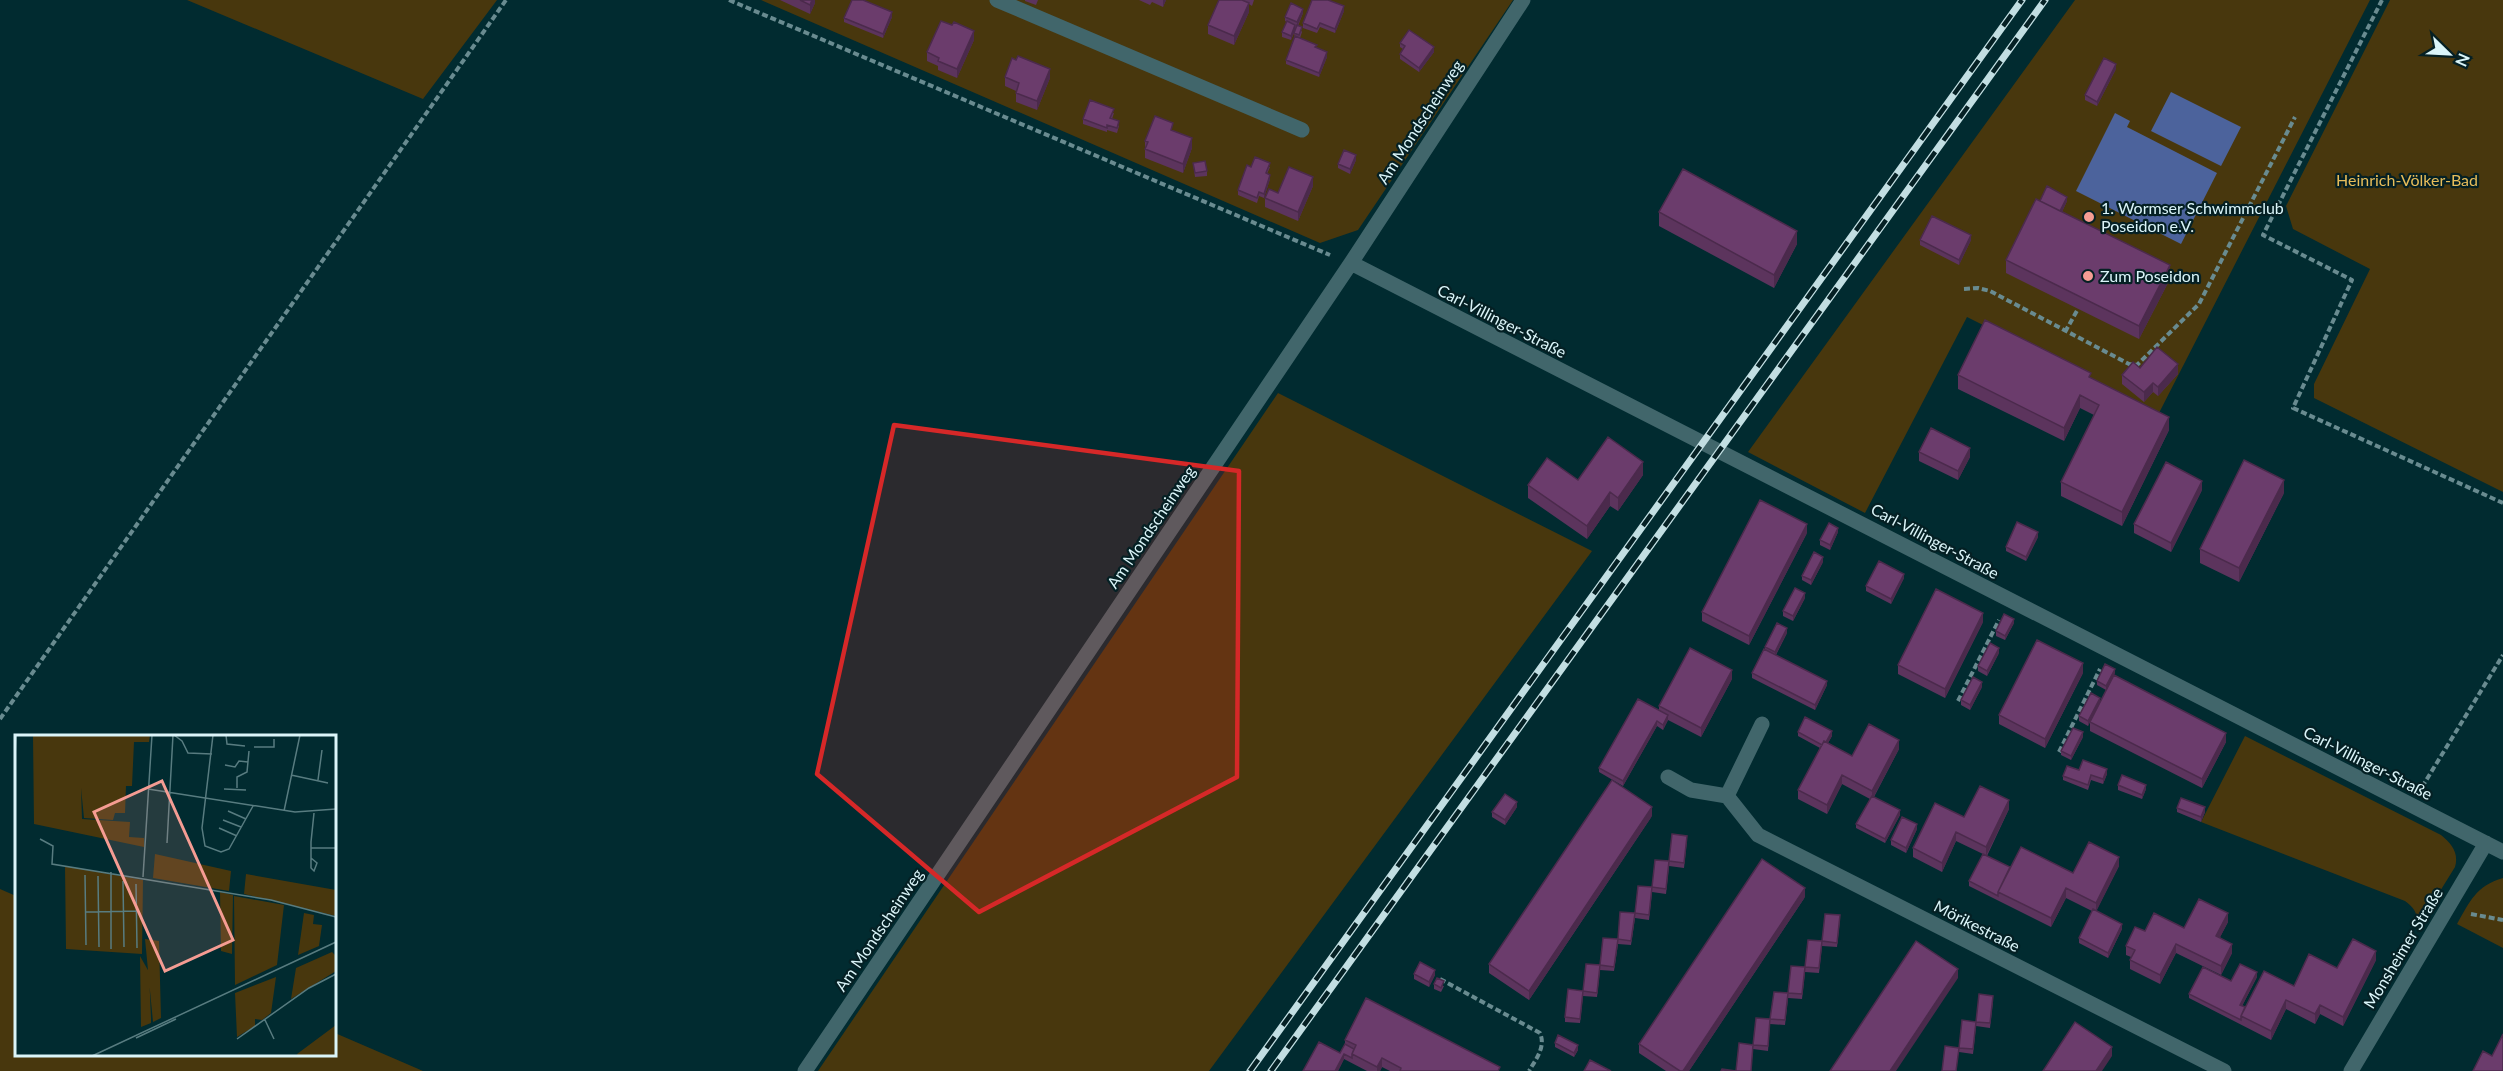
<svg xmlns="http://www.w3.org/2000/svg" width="2503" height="1071" font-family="Lato,sans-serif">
	<rect width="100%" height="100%" fill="#012b30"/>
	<!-- green -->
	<path fill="#48370d" d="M187,0H497L423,99Z
		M761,0H1513L1358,230L1320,243Z
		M2075,0H2370L2159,413L1967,317L1865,513L1748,452Z
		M2390,0H2503V492L2314,398V384L2370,269L2293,229L2286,206Z
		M1278,393L1592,551L1209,1071H818Z
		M2245,736L2441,835C2452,844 2459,853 2455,867L2416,930C2419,916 2416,909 2405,901L2201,822Z
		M2503,878V948L2457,924C2470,901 2476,886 2503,878Z
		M0,889L16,896V1054H334L335,1033L423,1071H0Z"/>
	<!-- water -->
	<path fill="#4c639c" d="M2171,92L2241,127L2221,166L2151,131Z
		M2115,113L2130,121L2127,127L2217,173L2181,244L2076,191Z"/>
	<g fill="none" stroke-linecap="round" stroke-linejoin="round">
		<!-- path -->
		<path stroke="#698b90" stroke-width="4" stroke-dasharray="6 3" stroke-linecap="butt" d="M729,0L1330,255
			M2382,0L2263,235L2352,280L2293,408L2503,503
			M1964,289L1978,288L1990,291L2129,364L2137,365L2199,304L2295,117
			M2065,332L2078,309
			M1958,701L1999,620
			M0,719L506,0
			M2059,752L2100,669
			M2422,787L2503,655
			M2471,914L2503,920
			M1440,979L1540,1033C1546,1047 1536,1059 1529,1071"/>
		<!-- service -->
		<path stroke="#41666b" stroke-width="15" d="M997,0L1302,130
			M1727,796L1762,724"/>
		<!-- minor -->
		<path stroke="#41666b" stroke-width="15" d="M1351,263L2503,852
			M1668,777L1691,790L1727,796L1758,835L2224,1071
			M805,1071L1351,263L1523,0
			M2351,1071L2486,843"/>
		<!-- rail casing -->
		<g stroke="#c2dee2" stroke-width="7">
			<path id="rail" d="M1250,1071L2022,0
				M1271,1071L2045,0"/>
		</g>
		<!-- rail -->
		<use href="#rail" stroke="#052024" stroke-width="4.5" stroke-dasharray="14" stroke-linecap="butt"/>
	</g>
	<!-- wall -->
	<path fill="#5c345d" d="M780,0H815V3L810,14Z
		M1025,0H1038L1036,5L1025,1Z
		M1139,0H1166L1163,7L1152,2L1150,5Z
		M1219,0H1254L1252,6L1249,4V12L1234,45L1208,34V25Z
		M1344,11L1335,33L1320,27L1317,33L1303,28V23Z
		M1303,13L1298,26L1302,32L1300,38L1317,48L1327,57L1319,77L1286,64V60L1295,38L1294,33L1295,31L1291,40L1282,37V32L1287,22L1285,21V17Z
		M892,17L883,38L844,22V18Z
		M974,40L957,78L938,70V66L927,61V52Z
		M1400,43L1434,52L1419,72L1400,59V54L1403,49L1400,47Z
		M2116,69L2097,106L2085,100V95Z
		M1005,77L1050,78L1037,110L1016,102V91L1005,86Z
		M1114,113L1112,119L1119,126L1117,133L1107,130V132L1083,124V119Z
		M1173,131L1192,148L1183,173L1145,158V141Z
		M1356,160L1350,174L1338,168V164Z
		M1193,163L1207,171V176L1195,177Z
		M1251,167H1270L1267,174L1270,179L1264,198L1259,196L1257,203L1238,195V190Z
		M1313,186L1298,221L1265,207V198L1278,193Z
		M2040,201H2067L2062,212L2170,279L2139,339L2006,273V260Z
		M1659,212L1797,244L1774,288L1659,226Z
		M1920,240H1971L1959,265L1920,245Z
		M2140,368L2178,374L2158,396L2153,392L2144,402L2122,384V375Z
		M1958,375L2091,378L2169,430L2122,526L2061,496V482L2094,415L2080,408L2064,441L1958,389Z
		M1919,452L1970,457L1958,480L1919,461Z
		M1643,475L1618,511L1610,506L1587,539L1528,498V485Z
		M2202,490L2171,552L2134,533V524Z
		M2284,493L2239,582L2200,563V549Z
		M1838,532L1830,550L1820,545V540Z
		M1807,533L1749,645L1702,621V612Z
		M2038,537L2026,561L2006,551V547Z
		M1823,562L1811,585L1802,580V576Z
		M1904,578L1891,604L1866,591V586Z
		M1805,598L1793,621L1783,616V611Z
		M1983,622L1945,698L1898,674V665Z
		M2014,623L2005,640L1996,636V631Z
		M1787,633L1776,655L1827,685L1815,710L1752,678V673L1765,649V647Z
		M1999,653L1987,676L1978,671V666Z
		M2083,673L2045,748L1999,724V715Z
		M2115,673L2113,676L2226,742L2202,788L2090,731V722L2088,726L2079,721V716L2100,702L2106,690L2097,685V681Z
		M1732,679L1701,737L1668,720L1663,730L1657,726L1623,786L1599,772V768L1659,710V706Z
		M1982,687L1970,710L1961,705V700Z
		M1798,732L1832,736L1828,743L1852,756L1899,749L1874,797L1900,815L1885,843L1856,828V824L1870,799L1842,784L1827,814L1798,799V790L1820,748L1798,736Z
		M2083,737L2071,760L2061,755V751Z
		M2079,770L2107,774L2103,784L2091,780L2088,790L2063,780V776Z
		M2118,785L2146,789L2142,799L2118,790Z
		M1517,807L1505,825L1492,817V812Z
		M2177,808L2205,812L2201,822L2177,812Z
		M2009,809L1987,856L2010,867L2073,873L2119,866L2096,911L2122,929L2108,958L2079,943V938L2092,911L2066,898L2051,927L1969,886V881L1983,854L1956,841L1942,872L1913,857V848L1964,817Z
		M1652,816L1529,1000L1489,973V964Z
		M1917,829L1906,853L1891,845V840Z
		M1687,840L1684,868L1669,866L1666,894L1652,892L1649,920L1635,918L1631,945L1618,944L1614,971L1600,970L1597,997L1583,996L1580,1023L1565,1022V1017L1669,861Z
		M1805,897L1689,1071H1666L1639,1053V1044Z
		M1840,920L1837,947L1822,946L1819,973L1805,972L1802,999L1788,998V993L1822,941Z
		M2228,922L2220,937L2232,953L2221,975L2176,953L2160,984L2130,969V960L2131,957L2126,955V946L2145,931L2184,928Z
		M2376,960L2343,1026L2320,1014L2315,1024L2286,1009L2271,1040L2189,998V994L2231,981L2257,977L2242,1006L2245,1007L2294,986L2337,968Z
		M1414,974L1435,975L1429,987L1414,979Z
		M1434,984L1444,986L1441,992L1434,989Z
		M1788,998L1785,1025L1770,1024L1768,1051L1753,1049L1751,1071H1721H1736L1770,1019Z
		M1993,1001L1990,1028L1976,1026L1973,1054L1959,1052V1048L1976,1022Z
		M1345,1040L1500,1071H1390L1382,1067L1380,1071H1367L1344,1059L1338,1071H1303L1340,1053L1345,1044Z
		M1555,1043L1578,1050L1574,1057L1555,1047Z"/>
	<!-- shaded-wall -->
	<path fill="#4b2a4c" d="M812,0H815V3L810,14V5Z
		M1163,0H1166L1163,7Z
		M1249,3V12L1234,45V36Z
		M1344,6V11L1335,33V29Z
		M1303,9V13L1297,27V22Z
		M892,12V17L883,38V34Z
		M1295,25V30L1291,40V36Z
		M974,31V40L957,78V69Z
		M1434,47V52L1419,72V68Z
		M1327,52V57L1319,77V73Z
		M2116,64V69L2097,106V102Z
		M1050,69V78L1037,110V101Z
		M1192,138V148L1183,173V164Z
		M1356,155V160L1350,174V169Z
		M1270,175V179L1264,198V194Z
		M1313,177V186L1298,221V212Z
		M2067,197V201L2057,223V218Z
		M1797,231V244L1774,288V275Z
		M1971,235V240L1959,265V260Z
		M2170,265V279L2139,339V326Z
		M2178,364V374L2158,396V387Z
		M2153,383V392L2144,402V392Z
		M2080,395V408L2064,441V428Z
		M2169,417V430L2122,526V512Z
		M1970,448V457L1958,480V471Z
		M1643,462V475L1618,511V498Z
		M2284,480V493L2239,582V568Z
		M2202,481V490L2171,552V543Z
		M1610,492V506L1587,539V526Z
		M1807,524V533L1749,645V636Z
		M1838,528V532L1830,550V545Z
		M2038,532V537L2026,561V557Z
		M1823,557V562L1811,585V580Z
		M1904,574V578L1891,604V599Z
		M1805,593V598L1793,621V616Z
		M1983,613V622L1945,698V689Z
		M2014,619V623L2005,640V636Z
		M1787,628V633L1775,656V652Z
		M1999,648V653L1987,676V671Z
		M2083,663V673L2045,748V739Z
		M2115,669V673L2106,690V686Z
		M1732,670V679L1701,737V728Z
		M1827,681V685L1815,710V705Z
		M1982,682V687L1970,710V705Z
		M2100,698V703L2088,726V721Z
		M1668,715V720L1663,730V725Z
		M1657,721V726L1623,786V781Z
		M1832,731V736L1824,750V746Z
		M2083,732V737L2071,760V756Z
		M2226,733V742L2202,788V779Z
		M1899,740V749L1872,800V791Z
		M2107,769V774L2103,784V779Z
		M1842,775V784L1827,814V805Z
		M2146,785V789L2142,799V795Z
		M2009,800V809L1986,856V847Z
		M1517,802V807L1505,825V820Z
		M1652,807V816L1529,1000V991Z
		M2205,807V812L2201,822V817Z
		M1900,810V815L1885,843V839Z
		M1917,824V829L1906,853V848Z
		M1956,832V841L1942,872V863Z
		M2119,857V866L2096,912V903Z
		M1805,888V897L1689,1071H1683Z
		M2066,888V898L2051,927V918Z
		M2228,913V922L2216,945V936Z
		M2122,924V929L2108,958V953Z
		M2176,944V953L2160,984V975Z
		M2232,944V953L2221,975V966Z
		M2376,951V960L2343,1026V1017Z
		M1958,969V978L1896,1071H1890Z
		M1435,970V975L1429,987V982Z
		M2257,972V977L2240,1010V1005Z
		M2286,1000V1009L2271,1040V1031Z
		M2320,1005V1014L2315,1024V1014Z
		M1578,1045V1050L1574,1057V1053Z
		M2112,1047V1056L2102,1071H2096Z
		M1344,1054V1059L1338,1071H1335Z
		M1382,1058V1067L1380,1071H1377V1067Z"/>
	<!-- building -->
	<path fill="#6b3c6c" stroke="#4b2a4c" stroke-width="1.5" d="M800,0H812L810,5Z
		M852,0H863L892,12L883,34L844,18Z
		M1219,0H1242L1249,3L1234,36L1208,25Z
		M1312,0H1328L1344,6L1335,29L1320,23L1317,29L1303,23Z
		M1291,3L1303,9L1297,22L1285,17Z
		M941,21L952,25L954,22L974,31L957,69L938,61L939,58L927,52Z
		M1287,21L1295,25L1291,36L1282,32Z
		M1297,25L1302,27L1299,35L1294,33Z
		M1409,30L1434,47L1419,68L1400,54L1405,46L1400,43Z
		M1295,36L1317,45L1315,47L1327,52L1319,73L1286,60Z
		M1018,56L1050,69L1037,101L1016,93L1019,83L1005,77L1012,58L1016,60Z
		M2104,58L2116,64L2097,102L2085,95Z
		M1090,100L1114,109L1110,118L1119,121L1117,128L1107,125V128L1083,119Z
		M1155,116L1173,123L1171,130L1192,138L1183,164L1145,149L1148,142L1145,141Z
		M1344,150L1356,155L1350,169L1338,164Z
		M1255,157L1270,163L1266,173L1270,175L1264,194L1259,192L1257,198L1238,190L1247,165L1251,167Z
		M1205,161L1207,171L1195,173L1193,163Z
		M1289,167L1313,177L1298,212L1265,198L1269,189L1278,193Z
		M1683,169L1797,231L1774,275L1659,212Z
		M2047,186L2067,197L2060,211L2040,201Z
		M2036,199L2170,265L2139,326L2006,260Z
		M1932,216L1971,235L1959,260L1920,240Z
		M1985,320L2091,373L2089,377L2169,417L2122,512L2061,482L2099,405L2080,395L2064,428L1958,375Z
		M2157,347L2178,364L2158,387L2153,383L2144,392L2122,375L2133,362L2140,368Z
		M1931,428L1970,448L1958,471L1919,452Z
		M1608,437L1643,462L1618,498L1610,492L1587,526L1528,485L1547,458L1578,480Z
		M2244,460L2284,480L2239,568L2200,549Z
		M2166,462L2202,481L2171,543L2134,524Z
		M1760,500L1807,524L1749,636L1702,612Z
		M2017,522L2038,532L2026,557L2006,547Z
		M1829,523L1838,528L1830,545L1820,540Z
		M1814,552L1823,557L1811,580L1802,576Z
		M1879,561L1904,574L1891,599L1866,586Z
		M1795,588L1805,593L1793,616L1783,611Z
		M1936,589L1983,613L1945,689L1898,665Z
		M2004,614L2014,619L2005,636L1996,631Z
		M1777,623L1787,628L1775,652L1765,647Z
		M2037,640L2083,663L2045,739L1999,715Z
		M1990,643L1999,648L1987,671L1978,666Z
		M1690,648L1732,670L1701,728L1659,706Z
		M1764,649L1827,681L1815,705L1752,673Z
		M2105,664L2115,669L2106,686L2097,681Z
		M2114,675L2226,733L2202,779L2090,722Z
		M1973,677L1982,682L1970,705L1961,700Z
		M2091,693L2100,698L2088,721L2079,716Z
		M1638,699L1668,715L1663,725L1657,721L1623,781L1599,768Z
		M1805,717L1832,731L1826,742L1824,741L1822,745L1798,732Z
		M1869,724L1899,740L1872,791L1842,775L1827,805L1798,790L1824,741L1852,756Z
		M2073,728L2083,732L2071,756L2061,751Z
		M2083,760L2107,769L2103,779L2091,775L2088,785L2063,776L2067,766L2079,770Z
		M2122,775L2146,785L2142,795L2118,785Z
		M1612,780L1652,807L1529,991L1489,964Z
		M1980,786L2009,800L1986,847L1956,832L1942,863L1913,848L1935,803L1964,817Z
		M1505,794L1517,802L1505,820L1492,812Z
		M1872,796L1900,810L1885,839L1856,824Z
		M2181,798L2205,807L2201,817L2177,808Z
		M1902,817L1917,824L1906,848L1891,840Z
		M1672,834L1687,836L1684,863L1669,861Z
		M2089,842L2119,857L2096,903L2066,888L2051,918L1998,892L2021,847L2073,873Z
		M1983,854L2010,867L1998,892V896L1969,881Z
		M1762,859L1805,888L1683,1071H1680L1639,1044Z
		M1655,860L1669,861L1666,889L1652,887L1649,915L1635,913L1631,941L1618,939L1614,967L1600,965L1603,938L1618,939L1620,912L1635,913L1638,886L1652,887Z
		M2199,899L2228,913L2216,936L2232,944L2221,966L2176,944L2160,975L2130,960L2135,950L2126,946L2135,927L2145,931L2154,913L2184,928Z
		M2093,909L2122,924L2108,953L2079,938Z
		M1825,914L1840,915L1837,943L1822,941Z
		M2353,939L2376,951L2343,1017L2320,1005L2315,1014L2286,1000L2271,1031L2241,1016L2264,971L2294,986L2309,954L2337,968Z
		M1808,940L1822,941L1819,968L1805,967L1802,994L1788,993L1791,966L1805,967Z
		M1916,941L1958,969L1890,1071H1830Z
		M1420,962L1435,970L1429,982L1414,974Z
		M1586,964L1600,965L1597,993L1583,991L1580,1019L1565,1017L1568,989L1583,991Z
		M2240,964L2257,972L2240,1005L2245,1007L2241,1016V1020L2189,994L2203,967L2231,981Z
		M1437,978L1444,981L1441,988L1434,984Z
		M1774,992L1788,993L1785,1020L1770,1019Z
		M1979,994L1993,996L1990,1023L1976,1022L1973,1049L1959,1048L1962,1020L1976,1022Z
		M1366,998L1500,1067L1498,1071H1400L1401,1068L1382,1058L1377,1067L1352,1054L1356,1045L1345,1040Z
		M1756,1018L1770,1019L1768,1046L1753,1045Z
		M2075,1022L2112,1047L2096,1071H2043Z
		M2503,1034V1071H2473L2483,1051L2492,1056Z
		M1558,1035L1578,1045L1574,1053L1555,1043Z
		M1319,1042L1340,1053L1345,1044L1354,1049L1352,1054V1058L1344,1054L1335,1071H1303Z
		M1739,1043L1753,1045L1751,1071H1736Z
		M1945,1046L1959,1048L1956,1071H1942Z
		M1590,1060L1611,1071H1584Z
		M1722,1069L1736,1071H1721Z"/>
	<!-- marked area -->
	<path fill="#d62828" fill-opacity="0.2" stroke="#d62828" stroke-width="4.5" stroke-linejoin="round" d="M894,425L1239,471L1237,777L979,912L817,774Z"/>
	<!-- markers -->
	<g fill="#f59c93" stroke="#052024" stroke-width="2">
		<circle cx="2089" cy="217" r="6"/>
		<circle cx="2088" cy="276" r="6"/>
	</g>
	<g text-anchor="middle" stroke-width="4.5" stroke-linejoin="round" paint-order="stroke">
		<!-- street labels -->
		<g font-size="16" fill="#dbf5f9" stroke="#052024">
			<text transform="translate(1420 122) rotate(-57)" y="6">Am Mondscheinweg</text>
			<text transform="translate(1502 321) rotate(27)" y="6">Carl-Villinger-Straße</text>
			<text transform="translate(1151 527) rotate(-56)" y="6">Am Mondscheinweg</text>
			<text transform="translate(1935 541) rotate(28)" y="6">Carl-Villinger-Straße</text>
			<text transform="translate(2368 763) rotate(27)" y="6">Carl-Villinger-Straße</text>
			<text transform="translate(1977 926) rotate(27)" y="6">Mörikestraße</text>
			<text transform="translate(879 930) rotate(-56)" y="6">Am Mondscheinweg</text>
			<text transform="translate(2403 948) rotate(-59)" y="6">Monsheimer Straße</text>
		</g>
		<!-- park labels -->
		<g font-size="16" fill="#e7bd5a" stroke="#052024">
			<text x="2407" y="186">Heinrich-Völker-Bad</text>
		</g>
		<!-- poi labels -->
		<g font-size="16" fill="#dbf5f9" stroke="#052024" text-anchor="start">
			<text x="2101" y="214">1. Wormser Schwimmclub<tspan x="2101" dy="18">Poseidon e.V.</tspan></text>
			<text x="2100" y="282">Zum Poseidon</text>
		</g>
	</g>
	<!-- overview -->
	<g transform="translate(15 735)">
		<rect width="321" height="321" fill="#012b30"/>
		<path d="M18,0H135L134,7H119L117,51H111L110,78H100L98,85L69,83L66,53L67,84L115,87L114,102L129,103V112L19,89ZM140,119L216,136L214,156L138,143ZM50,131L128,145L127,219L51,214ZM231,139L321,155V181L229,159ZM205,157L218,160L217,219L206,216ZM219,161L269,170L262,230L220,250ZM289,178L299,180L298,189L307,190L304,211L283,220ZM130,204L144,206L146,283L138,287ZM317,217L321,221V236L276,264L281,233ZM125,221L134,237L136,283V288L126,292ZM261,242L256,278L247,285L240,284V291L222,302L220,258ZM321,290V321H283L282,319Z" fill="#48370d"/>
		<path fill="none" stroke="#587c80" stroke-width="1.5" d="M159,0L167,6L173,18L197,19M198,0L187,93L190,111L206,117L214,114L238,71M211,0L212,9L230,11M239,12H259V4M0,22L1,0M210,30L220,32L224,26L233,27M276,40L313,48M303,45L307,15M222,53V42L232,37L234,16M133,54L280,77L321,74M209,54L231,55M213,76L231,84M269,76L285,0M208,85L226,92M204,93L222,101M25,104L38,111L37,129L256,165L321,182M152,108L158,0M296,113H321M296,123L302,128L299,136L296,133V107L299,78M96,137V214M70,140L71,210M83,141L84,212M128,142L137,0M108,146L109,212M121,149L122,213M70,177L122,176M250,285L259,304M121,303L161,284M222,304L294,253L321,239M77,321L321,207"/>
		<path fill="#f59c93" fill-opacity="0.15" stroke="#f59c93" stroke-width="3" d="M147,46L218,205L150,236L79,77Z"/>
		<rect width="321" height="321" fill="none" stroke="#dbf5f9" stroke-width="3"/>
	</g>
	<!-- north arrow -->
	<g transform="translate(2449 54) rotate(114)" stroke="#052024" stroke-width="4.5" paint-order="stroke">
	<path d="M0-4.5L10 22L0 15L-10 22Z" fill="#dbf5f9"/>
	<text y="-9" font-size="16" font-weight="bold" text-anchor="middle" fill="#dbf5f9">N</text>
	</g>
</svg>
